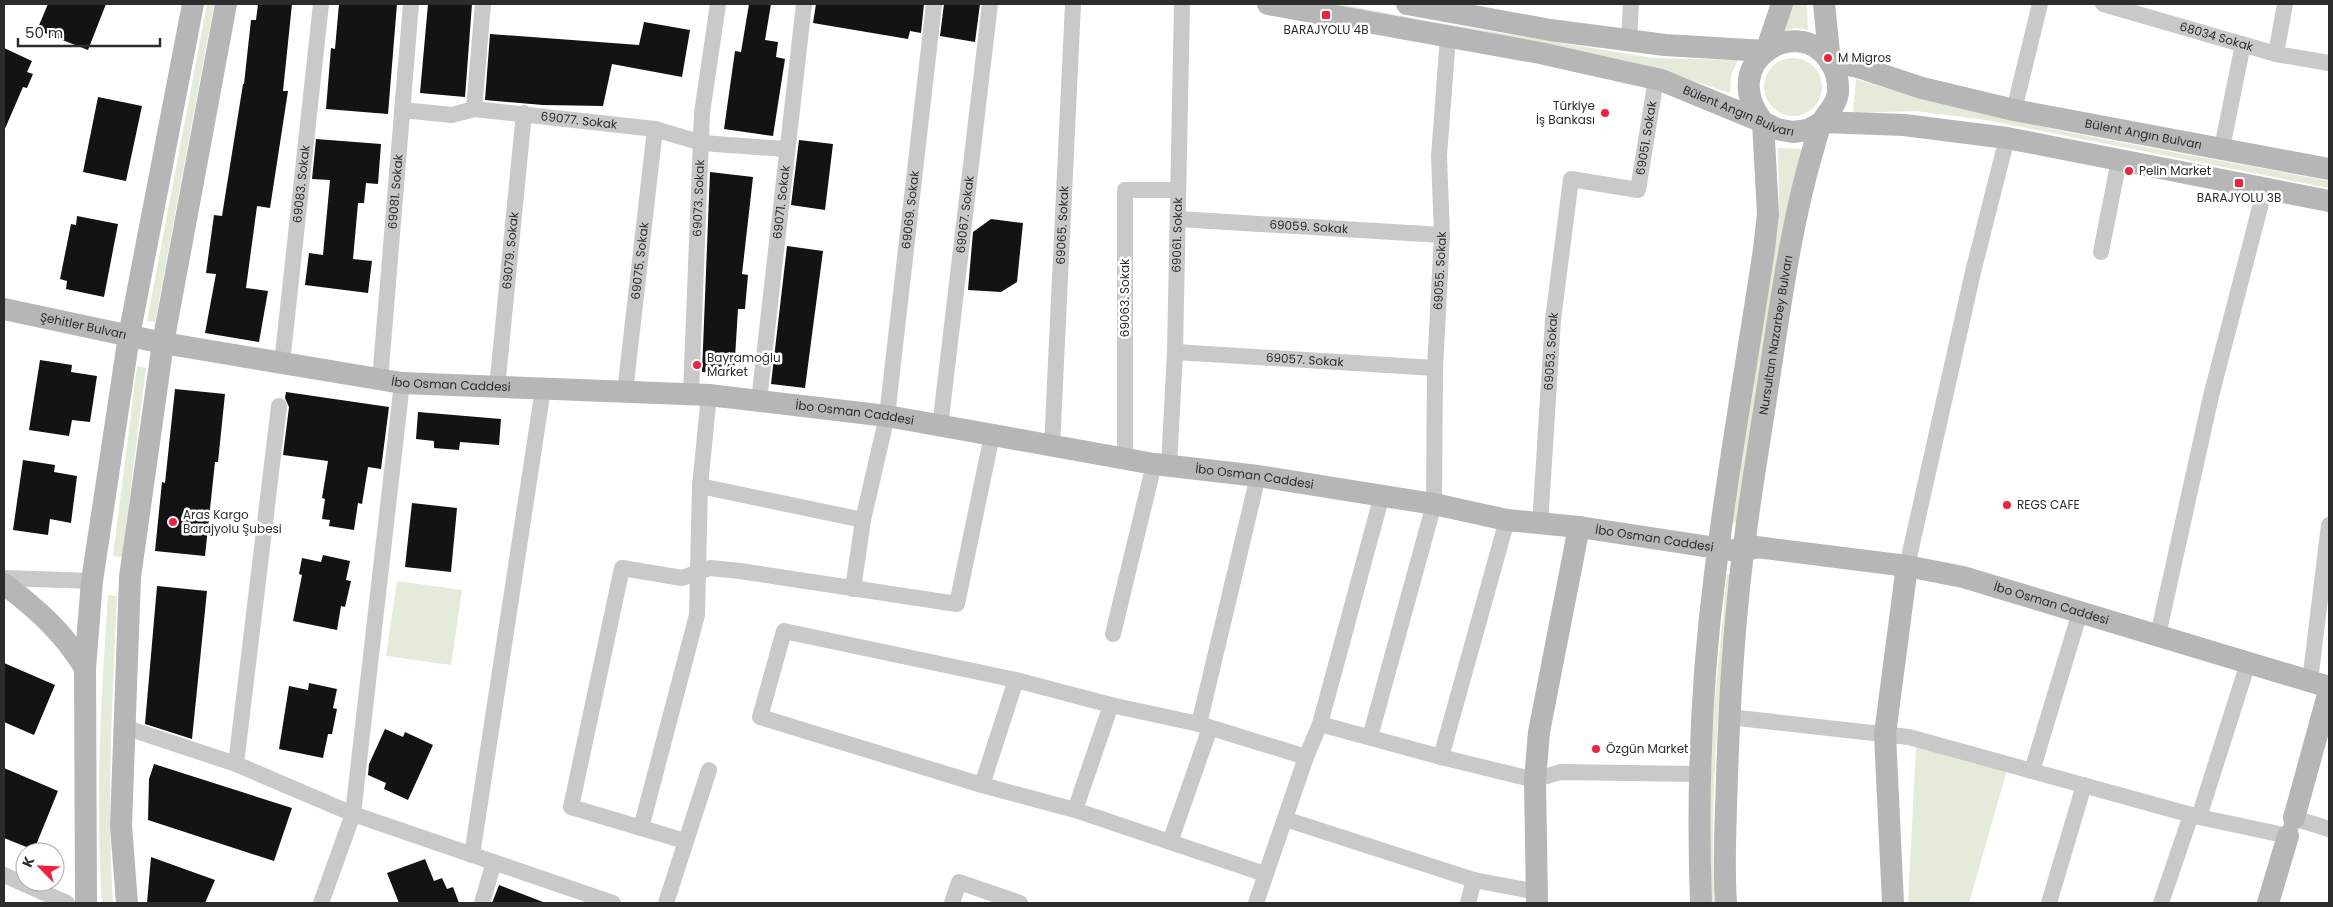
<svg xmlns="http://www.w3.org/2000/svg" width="2333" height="907" font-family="Poppins,sans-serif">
	<rect width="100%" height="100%" fill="#fff"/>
	<!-- green -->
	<path fill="#e4ebd8" d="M207,4H214L155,322L147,321Z
		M1318,4H1340L1428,21L1653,58L1738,60L1731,75L1730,93L1652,67L1609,57L1427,25Z
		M1790,4H1807L1808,30L1795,28L1781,32Z
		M1764 87a29 29 0 1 1 58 0a29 29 0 1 1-58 0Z
		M1856,79C2008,127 2173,151 2329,181V188L1986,120L1916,111L1853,113Z
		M1778,148L1802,149L1737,523L1733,522L1779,216Z
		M137,366L146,368L122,557L113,556Z
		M1727,574L1731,575C1721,684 1708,794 1715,903H1709L1711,738Z
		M397,581L462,590L451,665L386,656Z
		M108,595L117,596C112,699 107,801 113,903H102C95,800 101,698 108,595Z
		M1916,747L2007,770L1969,903H1908Z"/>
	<!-- building -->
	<path fill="#131313" d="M48,4H106L88,50L37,30Z
		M258,4H292L283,91H288L270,208L257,206L246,288L268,291L259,342L205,333L216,274L206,273L214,215L222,216L243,84H244L251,20H256Z
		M339,4H397L388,114L326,109L331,48L335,49Z
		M428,4H472L465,97L420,93Z
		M749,4H771L765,40L778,42L776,57L785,59L773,136L724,129L735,51L741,52Z
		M816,4H924L921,33L910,31L908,39L813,23Z
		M944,4H980L975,42L940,36Z
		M644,22L690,30L682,77L612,64L603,106L543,105L485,100L490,34L639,45Z
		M4,48L32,61L27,72L33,74L27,88L23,87L4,131Z
		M98,97L142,106L126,181L83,172Z
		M316,139L381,144L378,184L366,183L364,203H358L353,259L372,261L368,293L305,285L309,253L323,255L330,180L312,179Z
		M799,140L833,144L825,210L791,205Z
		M710,172L753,177L742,274L748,275L745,309H738L734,374L702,372Z
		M77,216L118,224L104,297L66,289L67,281L60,279L71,224L76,225Z
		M991,219L1023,223L1017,282L1001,292L968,290L973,232Z
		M787,246L823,251L805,388L771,384Z
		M40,360L72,365L71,372L97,376L90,422L72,420L69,436L29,430Z
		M175,389L225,394L218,462H215L205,556L155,551L162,482L165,483Z
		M286,392L389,407L381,469L368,467L362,504L358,503L354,530L329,526L330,520L322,519L325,499L322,498L328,461L283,455L289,407L285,398Z
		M418,412L501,419L499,445L460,442L459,450L434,448V441L416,439Z
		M23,460L55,465L54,472L77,476L71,523L50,519L48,535L13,530Z
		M412,503L457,508L451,572L405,567Z
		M323,555L350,561L346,580L351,581L345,607L341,606L337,630L293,621L302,575L299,574L302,558L321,562Z
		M157,586L207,591L192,739L145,724Z
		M4,663L55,685L34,735L4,722Z
		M309,683L337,689L333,708L337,709L332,734H328L323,758L279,749L289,686L308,690Z
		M385,729L403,737L405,732L433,745L408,800L384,789L386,783L368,775L369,764Z
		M154,764L292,808L274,861L148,820L149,779Z
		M4,768L58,791L34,850L4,838Z
		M151,857L215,880L205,903H147Z
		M425,859L434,881L442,878L447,889L453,887L459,903H399L387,873Z
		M499,885L543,902V903H492Z"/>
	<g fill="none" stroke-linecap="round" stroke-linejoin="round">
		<!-- street -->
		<g stroke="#c9c9c9" stroke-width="16">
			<path id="s1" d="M483,4L474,109L655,129L702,143L786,149"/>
			<path id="s2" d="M2103,4L2276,54L2329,63"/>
			<path d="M1629,40L1631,4"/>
			<path d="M2276,54L2285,4"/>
			<path d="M402,110L452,115L474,109"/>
			<path d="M2014,110L2040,4"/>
			<path d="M2222,148L2243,44"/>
			<path id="s3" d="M1178,219L1442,235"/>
			<path d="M2101,252L2119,160"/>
			<path id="s4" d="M1175,352L1435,368"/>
			<path id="s5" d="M282,363L321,4"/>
			<path id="s6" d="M380,380L411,4"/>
			<path id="s7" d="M497,388L524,113"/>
			<path id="s8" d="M625,392L655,129"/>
			<path id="s9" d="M691,394L702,113L718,4"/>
			<path id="s10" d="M759,401L804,4"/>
			<path id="s11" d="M940,427L990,4"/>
			<path id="s12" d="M1052,447L1073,4"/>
			<path d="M1125,459V190H1178"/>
			<path id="s13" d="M1169,466L1175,352L1182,4"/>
			<path d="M700,486L863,520"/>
			<path id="s14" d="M1540,525L1553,320L1571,179L1638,190L1656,79"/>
			<path d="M1907,566L1973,272L2007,138"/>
			<path d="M4,578L92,581"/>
			<path id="s15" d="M853,589L863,520L887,416L934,4"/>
			<path d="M1113,634L1154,464"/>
			<path d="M2158,635L2211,396L2265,188"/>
			<path d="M2310,681L2329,525"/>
			<path d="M1729,717L1909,737L2199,817L2288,836L2294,818L2329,829"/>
			<path d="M1199,724L1258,476"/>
			<path d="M1320,724L1441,757L1535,780L1560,772L1700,774"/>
			<path d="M124,727L236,764L353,814L613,903"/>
			<path id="s16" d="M1370,737L1434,504L1435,368L1442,235L1439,156L1448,37"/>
			<path d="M1441,757L1507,520"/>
			<path d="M236,764L279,406"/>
			<path d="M2032,771L2080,612"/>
			<path d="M982,785L1016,680"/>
			<path d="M1075,810L1111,705"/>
			<path d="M2199,817L2248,663"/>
			<path d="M1285,819L1474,880L1537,892"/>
			<path d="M641,828L697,615L700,486L709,395"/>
			<path d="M685,841L571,807L622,568L682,578L710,568L740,571L957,604L992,435"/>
			<path d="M1170,842L1210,728"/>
			<path d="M472,855L543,389"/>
			<path d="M1265,874L1075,810L982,785L760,717L784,631L1016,680L1111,705L1199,724L1306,757"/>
			<path d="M4,875L67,903"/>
			<path d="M321,903L353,814L402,383"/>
			<path d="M482,903L494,862"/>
			<path d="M666,903L709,770"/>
			<path d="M952,903L959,882L1020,903"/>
			<path d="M1256,903L1306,757L1320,724L1382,495"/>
			<path d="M1468,903L1474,880"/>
			<path d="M2049,903L2084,785"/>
			<path d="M2161,903L2191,815"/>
		</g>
		<!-- secondary -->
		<g stroke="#b6b6b6" stroke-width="22">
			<path id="s17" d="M1268,4L1540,53L1616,70L1661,80L1763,122L1777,129L1793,132L1808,130L1822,122L1904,125L2007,138L2329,201"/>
			<path d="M1407,4L1550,30L1665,45L1766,51"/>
			<path d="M1824,4L1830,62"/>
			<path d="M1766,51L1782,4"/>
			<path id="s18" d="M1830,62L1858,67L1922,88L2014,110L2329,169"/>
			<path id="s19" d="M4,309L163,343L402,383L709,395L887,416L1154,464L1258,476L1434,504L1507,520L1579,527L1743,552L1756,547L1907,566L1963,577L2329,687"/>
			<path d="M4,584C36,608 64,633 85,668"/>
			<path d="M2294,818L2329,691"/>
			<path d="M86,903L85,668L92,581L129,336L193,4"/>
			<path d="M127,903L121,826L130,577L163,343L226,4"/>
			<path d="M1537,903L1535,780L1539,732L1579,527"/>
			<path d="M1701,903C1697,794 1701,683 1715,574C1728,466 1748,357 1764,249L1768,214L1763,122"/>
			<path id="s20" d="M1726,903C1723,861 1726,819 1727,776C1729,717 1732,658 1738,599C1744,531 1756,464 1766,398C1779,316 1789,233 1812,153C1815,144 1817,133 1821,124C1826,113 1836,107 1838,93C1839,81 1836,70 1829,60C1797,13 1716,62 1763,122"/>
			<path d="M1893,903L1885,734L1907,566"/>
			<path d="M2268,903L2288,836"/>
		</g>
	</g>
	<!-- markers -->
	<g fill="#f2203c" stroke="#fff" stroke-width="2">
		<rect x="1321" y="10" width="10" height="10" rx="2.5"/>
		<circle cx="1828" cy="58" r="5"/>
		<circle cx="1605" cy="113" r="5"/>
		<circle cx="2129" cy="171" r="5"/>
		<rect x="2234" y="178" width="10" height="10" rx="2.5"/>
		<circle cx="697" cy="365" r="5"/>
		<circle cx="2007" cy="505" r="5"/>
		<circle cx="173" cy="522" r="5"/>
		<circle cx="1596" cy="749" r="5"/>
	</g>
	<g text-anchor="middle" stroke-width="5" stroke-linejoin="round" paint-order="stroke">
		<!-- poi labels -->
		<g font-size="12" fill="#2c2c2c" stroke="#fff" text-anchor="start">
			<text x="1326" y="34" text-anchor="middle">BARAJYOLU 4B</text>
			<text x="1838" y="62">M Migros</text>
			<text x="1595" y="110" text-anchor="end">Türkiye<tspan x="1595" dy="14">İş Bankası</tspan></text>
			<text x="2139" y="175">Pelin Market</text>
			<text x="2239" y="202" text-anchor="middle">BARAJYOLU 3B</text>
			<text x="707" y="362">Bayramoğlu<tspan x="707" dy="14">Market</tspan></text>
			<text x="2017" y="509">REGS CAFE</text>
			<text x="183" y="519">Aras Kargo<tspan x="183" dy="14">Barajyolu Şubesi</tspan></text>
			<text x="1606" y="753">Özgün Market</text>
		</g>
		<!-- street labels -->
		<g font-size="12" fill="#2c2c2c" stroke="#fff">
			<text dy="4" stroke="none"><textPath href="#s2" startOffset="118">68034 Sokak</textPath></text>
			<text dy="4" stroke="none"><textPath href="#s17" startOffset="484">Bülent Angın Bulvarı</textPath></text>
			<text dy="4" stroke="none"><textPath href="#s1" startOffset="211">69077. Sokak</textPath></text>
			<text dy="4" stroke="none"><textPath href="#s18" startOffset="322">Bülent Angın Bulvarı</textPath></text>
			<text dy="4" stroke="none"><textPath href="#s14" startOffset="468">69051. Sokak</textPath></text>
			<text dy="4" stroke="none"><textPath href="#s5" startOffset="180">69083. Sokak</textPath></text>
			<text dy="4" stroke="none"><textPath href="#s6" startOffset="189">69081. Sokak</textPath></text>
			<text dy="4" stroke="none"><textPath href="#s9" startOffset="196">69073. Sokak</textPath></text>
			<text dy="4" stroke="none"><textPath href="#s10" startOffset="200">69071. Sokak</textPath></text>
			<text dy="4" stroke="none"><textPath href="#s15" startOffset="384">69069. Sokak</textPath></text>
			<text dy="4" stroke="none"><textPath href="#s11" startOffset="214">69067. Sokak</textPath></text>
			<text dy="4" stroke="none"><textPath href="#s12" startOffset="222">69065. Sokak</textPath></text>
			<text dy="4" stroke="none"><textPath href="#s3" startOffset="131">69059. Sokak</textPath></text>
			<text dy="4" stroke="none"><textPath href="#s13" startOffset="231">69061. Sokak</textPath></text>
			<text dy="4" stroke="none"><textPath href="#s7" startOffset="138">69079. Sokak</textPath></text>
			<text dy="4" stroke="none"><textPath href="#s8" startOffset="132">69075. Sokak</textPath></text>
			<text dy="4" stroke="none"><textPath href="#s16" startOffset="475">69055. Sokak</textPath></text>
			<text transform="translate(1125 298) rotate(-90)" y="4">69063. Sokak</text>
			<text dy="4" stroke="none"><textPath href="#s19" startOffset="81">Şehitler Bulvarı</textPath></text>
			<text dy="4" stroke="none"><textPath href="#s20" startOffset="571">Nursultan Nazarbey Bulvarı</textPath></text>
			<text dy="4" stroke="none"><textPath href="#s14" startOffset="174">69053. Sokak</textPath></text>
			<text dy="4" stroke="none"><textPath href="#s4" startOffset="130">69057. Sokak</textPath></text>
			<text dy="4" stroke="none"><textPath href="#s19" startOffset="454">İbo Osman Caddesi</textPath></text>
			<text dy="4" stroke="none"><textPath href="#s19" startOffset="859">İbo Osman Caddesi</textPath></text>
			<text dy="4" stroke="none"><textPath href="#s19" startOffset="1264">İbo Osman Caddesi</textPath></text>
			<text dy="4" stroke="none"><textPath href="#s19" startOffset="1669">İbo Osman Caddesi</textPath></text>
			<text dy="4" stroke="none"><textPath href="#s19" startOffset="2074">İbo Osman Caddesi</textPath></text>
		</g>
	</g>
	<!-- border -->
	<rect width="2333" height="907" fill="none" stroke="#2c2c2c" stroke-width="10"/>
	<!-- north arrow -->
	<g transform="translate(40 867) rotate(294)"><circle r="24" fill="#ffffff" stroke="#ababab"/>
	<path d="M0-4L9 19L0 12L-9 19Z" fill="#f2203c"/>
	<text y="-8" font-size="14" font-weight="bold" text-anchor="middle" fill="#2c2c2c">K</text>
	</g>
	<!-- scale -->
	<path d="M18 38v8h142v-8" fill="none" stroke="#2c2c2c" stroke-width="2.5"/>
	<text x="25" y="38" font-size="15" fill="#2c2c2c" stroke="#ffffff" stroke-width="4" paint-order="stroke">50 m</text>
</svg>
